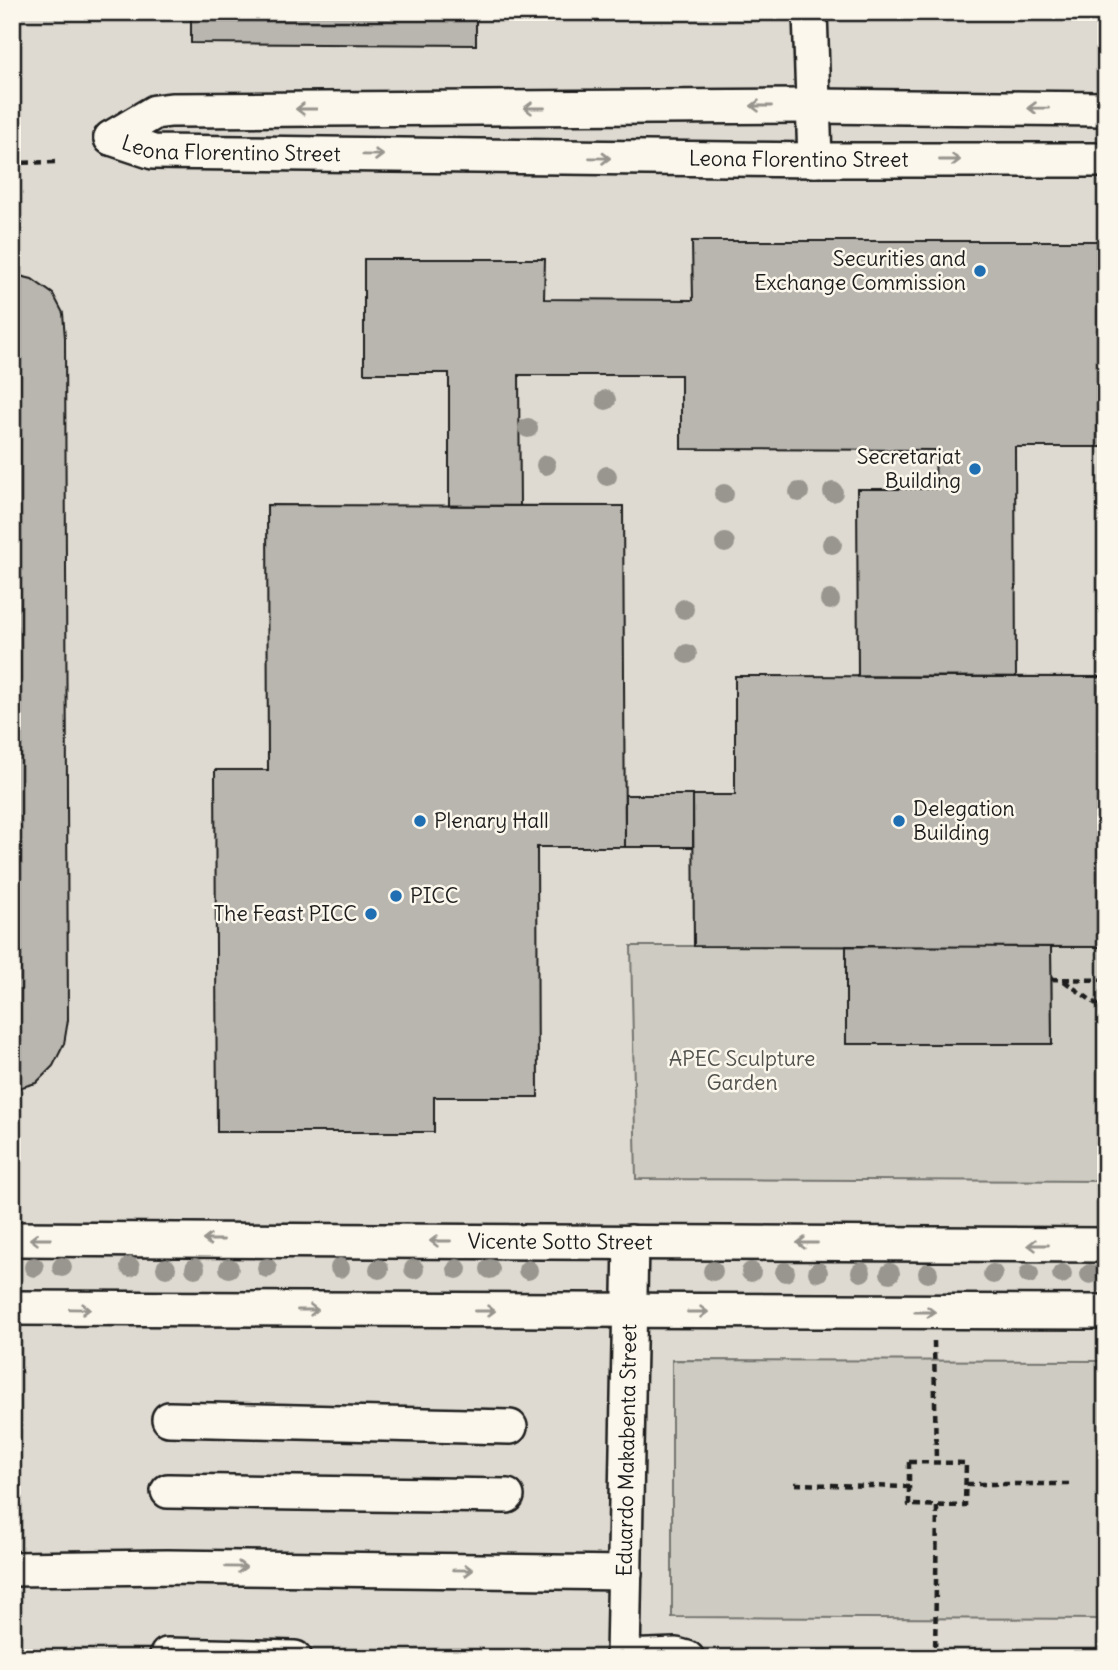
<svg xmlns="http://www.w3.org/2000/svg" width="1118" height="1670" font-family="Delius,sans-serif">
	<rect width="100%" height="100%" fill="#eeeadf"/>
	<filter id="ink" filterUnits="userSpaceOnUse"><feTurbulence type="fractalNoise" baseFrequency=".0143" numOctaves="2"/><feDisplacementMap in="SourceGraphic" scale="14" xChannelSelector="R" yChannelSelector="G"/><feConvolveMatrix kernelMatrix="1 2 1 2 8 2 1 2 1" color-interpolation-filters="sRGB"/></filter>
	<g filter="url(#ink)">
		<!-- built -->
		<path fill="#dedad1" d="M12,12H1106V1658H12Z"/>
		<!-- green -->
		<path fill="#ceccc2" stroke="#75746f" stroke-width="2" d="M631,946H846V1043L1052,1036L1051,947H1106V1181L636,1179Z
			M672,1360L1106,1361V1619L672,1617Z"/>
		<!-- building -->
		<path fill="#b9b6af" stroke="#1c1c1c" stroke-width="2" d="M191,12H476V45L191,43Z
			M692,241H1106V447H1015L1016,677H858L857,489H936L935,450L681,449V375H519L520,506H449V373H364V259H545L544,299L693,300Z
			M12,274L32,279L53,294L63,313L65,338L68,1020L64,1044L53,1066L36,1083L15,1089H12Z
			M267,505L623,506L625,847H537L538,1097H434V1132H217L215,770H268Z
			M735,676L1106,677V947L694,946L693,795H735Z
			M625,795H693V847H625Z
			M846,946L1051,947L1052,1044H846Z"/>
		<g fill="none" stroke-linecap="round" stroke-linejoin="round">
			<!-- minor casing -->
			<g stroke="#1c1c1c" stroke-width="38">
				<g id="minor">
					<path d="M810,12L815,160"/>
					<path d="M111,138L155,112L171,110L813,106L1106,109"/>
					<path id="s1" d="M111,138L153,152L815,160H1106"/>
					<path id="s2" d="M12,1239L1106,1245"/>
					<path d="M12,1308L1106,1312"/>
					<path d="M169,1419L510,1427"/>
					<path d="M168,1491L507,1496"/>
					<path d="M12,1569L167,1567L625,1573"/>
					<path d="M167,1655L295,1658"/>
					<path d="M623,1657L676,1655L687,1658"/>
					<path id="s3" d="M623,1658L631,1242"/>
				</g>
			</g>
			<!-- path -->
			<path stroke="#1c1c1c" stroke-width="4.5" stroke-dasharray="7 5" stroke-linecap="butt" d="M12,163L56,162
				M1051,979L1106,980
				M1064,981L1106,1011
				M934,1341L936,1462
				M909,1462L966,1463L965,1506L909,1505Z
				M795,1484L909,1487
				M966,1484H1073
				M935,1658L937,1506"/>
			<!-- minor -->
			<use href="#minor" stroke="#fbf7ec" stroke-width="33"/>
		</g>
		<!-- trees -->
		<g fill="#98968f">
			<circle cx="606" cy="400" r="10"/>
			<circle cx="528" cy="428" r="10"/>
			<circle cx="546" cy="465" r="10"/>
			<circle cx="607" cy="476" r="10"/>
			<circle cx="799" cy="492" r="10"/>
			<circle cx="833" cy="492" r="10"/>
			<circle cx="724" cy="494" r="10"/>
			<circle cx="725" cy="543" r="10"/>
			<circle cx="832" cy="544" r="10"/>
			<circle cx="830" cy="600" r="10"/>
			<circle cx="684" cy="609" r="10"/>
			<circle cx="687" cy="654" r="10"/>
			<circle cx="34" cy="1267" r="10"/>
			<circle cx="62" cy="1267" r="10"/>
			<circle cx="130" cy="1267" r="10"/>
			<circle cx="166" cy="1268" r="10"/>
			<circle cx="195" cy="1268" r="10"/>
			<circle cx="229" cy="1268" r="10"/>
			<circle cx="267" cy="1268" r="10"/>
			<circle cx="340" cy="1268" r="10"/>
			<circle cx="379" cy="1269" r="10"/>
			<circle cx="414" cy="1269" r="10"/>
			<circle cx="457" cy="1269" r="10"/>
			<circle cx="490" cy="1269" r="10"/>
			<circle cx="528" cy="1270" r="10"/>
			<circle cx="713" cy="1271" r="10"/>
			<circle cx="751" cy="1272" r="10"/>
			<circle cx="785" cy="1272" r="10"/>
			<circle cx="818" cy="1272" r="10"/>
			<circle cx="861" cy="1272" r="10"/>
			<circle cx="890" cy="1273" r="10"/>
			<circle cx="928" cy="1273" r="10"/>
			<circle cx="993" cy="1274" r="10"/>
			<circle cx="1029" cy="1274" r="10"/>
			<circle cx="1062" cy="1274" r="10"/>
			<circle cx="1090" cy="1274" r="10"/>
		</g>
		<!-- one-way arrows -->
		<defs><path id="oneway-shaft" d="M-6 0H5M1.5-3L5.5 0L1.5 3" fill="none" stroke-width="1.6" stroke-linecap="round" stroke-linejoin="round" transform="scale(1.75)"/></defs>
		<g stroke="#97948e">
			<use href="#oneway-shaft" transform="translate(761 106) rotate(180)"/>
			<use href="#oneway-shaft" transform="translate(534 108) rotate(180)"/>
			<use href="#oneway-shaft" transform="translate(1038 108) rotate(-179)"/>
			<use href="#oneway-shaft" transform="translate(306 109) rotate(180)"/>
			<use href="#oneway-shaft" transform="translate(373 155) rotate(1)"/>
			<use href="#oneway-shaft" transform="translate(600 158) rotate(1)"/>
			<use href="#oneway-shaft" transform="translate(950 160)"/>
			<use href="#oneway-shaft" transform="translate(40 1239) rotate(-180)"/>
			<use href="#oneway-shaft" transform="translate(213 1240) rotate(-180)"/>
			<use href="#oneway-shaft" transform="translate(440 1241) rotate(-180)"/>
			<use href="#oneway-shaft" transform="translate(807 1243) rotate(-180)"/>
			<use href="#oneway-shaft" transform="translate(1038 1245) rotate(-180)"/>
			<use href="#oneway-shaft" transform="translate(80 1309) rotate(1)"/>
			<use href="#oneway-shaft" transform="translate(308 1310)"/>
			<use href="#oneway-shaft" transform="translate(485 1311)"/>
			<use href="#oneway-shaft" transform="translate(698 1312)"/>
			<use href="#oneway-shaft" transform="translate(925 1312)"/>
			<use href="#oneway-shaft" transform="translate(236 1567) rotate(1)"/>
			<use href="#oneway-shaft" transform="translate(463 1570) rotate(1)"/>
		</g>
	</g>
	<!-- markers -->
	<g fill="#1f6fb2" stroke="#fbf7ec" stroke-width="2.5">
		<circle cx="980" cy="271" r="7"/>
		<circle cx="975" cy="469" r="7"/>
		<circle cx="420" cy="821" r="7"/>
		<circle cx="899" cy="821" r="7"/>
		<circle cx="396" cy="896" r="7"/>
		<circle cx="371" cy="914" r="7"/>
	</g>
	<g text-anchor="middle" stroke-width="5" stroke-linejoin="round" paint-order="stroke">
		<!-- street labels -->
		<g font-size="21" fill="#1c1c1c" stroke="#fbf7ec">
			<text dy="7" stroke="none"><textPath href="#s1" startOffset="122">Leona Florentino Street</textPath></text>
			<text dy="7" stroke="none"><textPath href="#s1" startOffset="690">Leona Florentino Street</textPath></text>
			<text dy="7" stroke="none"><textPath href="#s2" startOffset="548">Vicente Sotto Street</textPath></text>
			<text dy="7" stroke="none"><textPath href="#s3" startOffset="208">Eduardo Makabenta Street</textPath></text>
		</g>
		<!-- poi labels -->
		<g font-size="21" fill="#1c1c1c" stroke="#fbf7ec" text-anchor="end">
			<text x="966" y="266">Securities and<tspan x="966" dy="24">Exchange Commission</tspan></text>
			<text x="961" y="464">Secretariat<tspan x="961" dy="24">Building</tspan></text>
			<text x="913" y="816" text-anchor="start">Delegation<tspan x="913" dy="24">Building</tspan></text>
			<text x="434" y="828" text-anchor="start">Plenary Hall</text>
			<text x="410" y="903" text-anchor="start">PICC</text>
			<text x="357" y="921">The Feast PICC</text>
		</g>
		<!-- park labels -->
		<g font-size="21" fill="#51514e" stroke="#fbf7ec">
			<text x="742" y="1066">APEC Sculpture<tspan x="742" dy="24">Garden</tspan></text>
		</g>
	</g>
	<!-- margin -->
	<rect width="1118" height="1670" fill="none" stroke="#fbf7ec" stroke-width="42"/>
	<rect x="21" y="21" width="1076" height="1628" fill="none" stroke="#1c1c1c" stroke-width="2.5" filter="url(#ink)"/>
</svg>
